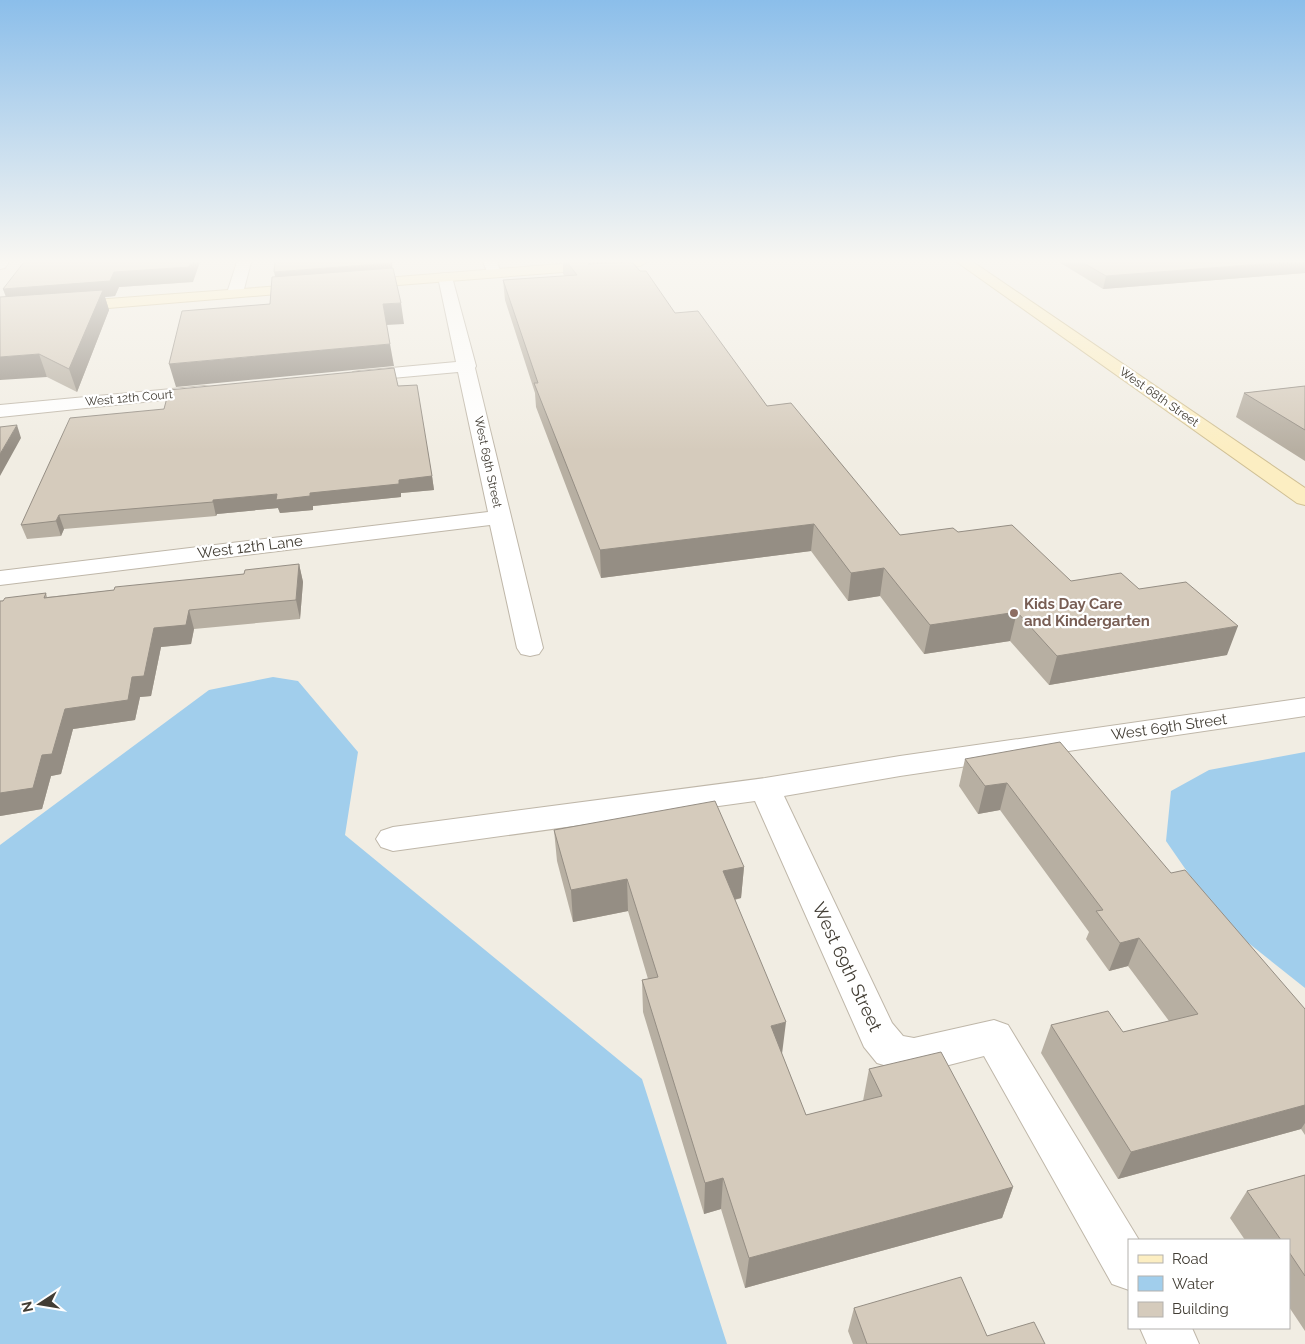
<svg xmlns="http://www.w3.org/2000/svg" width="1305" height="1344" font-family="Raleway,sans-serif">
	<rect width="100%" height="100%" fill="#f1ede3"/>
	<!-- water -->
	<path fill="#a1ceec" d="M273,677L298,681L358,752L345,835L642,1079L727,1344H0V845L209,690Z
		M1305,752V988L1222,922L1166,841L1171,791L1209,770Z"/>
	<g fill="none" stroke-linecap="round" stroke-linejoin="round">
		<!-- street casing -->
		<g stroke="#bfb7a9" stroke-width="2">
			<path id="street" d="M0,262H9L5,268L0,269Z
				M237,262H251L243,293L240,296H230L227,293Z
				M483,262H497L501,273L499,276H489Z
				M445,273L450,274L452,277L476,366L475,368L543,648L539,654L530,656L521,654L517,648L490,525L0,585V571L488,512L458,372L359,381L353,380L350,376L353,372L359,371L456,362L438,277L440,274Z
				M204,386L210,387L213,391L210,395L0,417V405Z
				M1305,698V716L900,776L784,796L892,1023L903,1036L914,1038L994,1020L1008,1025L1139,1240H1129V1290L1112,1284L984,1056L914,1074L877,1063L864,1047L755,801L393,851L381,847L376,839L381,831L393,827L765,778L900,756Z
				M1140,1328H1192L1199,1344H1147Z"/>
		</g>
		<!-- secondary casing -->
		<g stroke="#d0c095" stroke-width="2">
			<path id="secondary" d="M585,262H647L640,266L360,288L355,287L353,284L355,281L360,280Z
				M957,262H973L1305,488V505L1297,503Z
				M308,284L313,285L315,288L313,291L0,317V307Z"/>
		</g>
		<!-- street -->
		<use href="#street" fill="#fff" fill-rule="evenodd"/>
		<!-- secondary -->
		<use href="#secondary" fill="#fceec2" fill-rule="evenodd"/>
	</g>
	<!-- wall -->
	<path fill="#b7afa2" d="M555,262H632L675,313L767,406L900,535L958,532L1071,581L1139,589L1227,655L1049,685L1010,641L924,654L880,596L848,601L811,551L601,578L536,407L535,393L505,300L503,280L565,276L563,274V262Z
		M1059,262H1305V273L1103,289Z
		M193,282L119,287L115,296L105,297L109,310L77,392L47,377L6,297L3,289Z
		M398,386L432,476L434,490L401,493V497L313,506V510L280,513L278,508L217,514L216,516L64,529L61,536L27,539L21,525Z
		M1305,386V461L1236,417L1244,393Z
		M299,564L303,582L300,619L194,629L191,644L161,647L151,696L140,697L135,720L73,729L61,774L51,776L42,809L0,816V601L46,593L47,597L114,590L244,574Z
		M965,759L1171,873L1305,1009V1135L1301,1129L1118,1179L1041,1053L1051,1025L1123,1032L1169,1021L1128,966L1109,971L1086,939L1089,932L1000,810L978,814L959,786Z
		M554,830L744,867L741,898L735,900L782,1054L806,1115L863,1101L869,1069L1013,1187L1002,1218L745,1288L721,1209L704,1214L643,1012L642,980L648,979L628,911L573,922L557,861Z
		M1305,1175V1331L1289,1307V1240H1245L1230,1218L1247,1191Z
		M854,1308L987,1336L1045,1344H853L848,1331Z"/>
	<!-- shaded-wall -->
	<path fill="#958e84" d="M191,262H200L193,282L119,287L115,296L105,297L109,310L77,392L69,369L9,304L3,289L114,272Z
		M593,262H619L588,264Z
		M1288,262H1305V273L1103,289L1106,276Z
		M392,263L393,275L277,284L274,272Z
		M401,303L404,324L386,325L383,304Z
		M390,344L394,366L176,387L169,364Z
		M39,354L47,377L0,380V357Z
		M17,425L21,438L0,476V454Z
		M432,476L434,490L401,493V497L313,506V510L280,513L278,508L217,514L216,516L213,502V500L277,494L310,493L399,480Z
		M59,515L64,529L61,536L56,521Z
		M814,524L811,551L601,578L600,550Z
		M299,564L303,582L300,619L296,600Z
		M884,568L880,596L848,601L851,573Z
		M189,610L194,629L191,644L161,647L151,696L140,697L135,720L73,729L61,774L51,776L42,809L0,816V793L42,755L65,709L132,677L154,628Z
		M1017,612L1010,641L924,654L930,625Z
		M1238,626L1227,655L1049,685L1057,656Z
		M1007,783L1000,810L978,814L985,786Z
		M744,867L741,898L721,902L723,871Z
		M627,879L628,911L573,922L571,890Z
		M1139,938L1128,966L1109,971L1120,943Z
		M786,1022L782,1054L767,1058L771,1026Z
		M1305,1105V1123L1301,1129L1118,1179L1131,1152Z
		M723,1178L721,1209L704,1214L705,1183Z
		M1013,1187L1002,1218L745,1288L749,1258Z"/>
	<!-- building -->
	<path fill="#d5cbbc" stroke="#958e84" d="M24,262H191L189,267L114,272L110,281L3,289Z
		M275,262H392V263L274,272Z
		M567,262H593L588,264L632,262L640,271H646L675,313L698,311L767,406L791,403L900,535L953,528L958,532L1012,525L1071,581L1121,573L1139,589L1186,582L1238,626L1057,656L1017,612L930,625L884,568L851,573L814,524L600,550L534,383H538L503,280L577,275Z
		M1082,262H1288L1106,276Z
		M393,268L401,303L383,304L390,344L169,364L182,311L270,304L272,277Z
		M103,290L69,369L39,354L0,357V297Z
		M394,368L398,386L417,385L432,476L399,480V484L310,493V496L276,500L277,494L213,500V502L59,515L56,521L21,525L70,418L164,409L169,390Z
		M1305,386V430L1244,393Z
		M17,425L0,454V427Z
		M299,564L296,600L189,610L186,625L154,628L144,676L132,677L128,700L65,709L52,754L42,755L33,788L0,793V601H3L5,598L46,593L44,598L114,590L115,587L244,574L245,570Z
		M1060,742L1171,873L1185,870L1305,1009V1105L1131,1152L1051,1025L1108,1011L1123,1032L1198,1014L1139,938L1120,943L1096,911L1103,910L1007,783L985,786L965,759Z
		M715,801L744,867L723,871L786,1022L771,1026L806,1115L882,1096L869,1069L941,1052L1013,1187L749,1258L723,1178L705,1183L642,980L658,977L627,879L571,890L554,830Z
		M1305,1175V1276L1289,1252V1240H1281L1247,1191Z
		M961,1277L987,1336L1034,1322L1045,1344H867L854,1308Z"/>
	<!-- sky -->
	<linearGradient id="sky" x2="0" y2="1"><stop stop-color="#8bbeea"/><stop offset="0.58" stop-color="#f9f7f2"/><stop offset="1" stop-color="#f9f7f2" stop-opacity="0"/></linearGradient>
	<rect width="1305" height="450" fill="url(#sky)"/>
	<!-- markers -->
	<circle fill="#8d6e63" stroke="#fff" stroke-width="2" cx="1014" cy="613" r="5"/>
	<g text-anchor="middle" stroke-width="4.5" stroke-linejoin="round" paint-order="stroke">
		<!-- far-street labels -->
		<g font-size="12" fill="#423d34" stroke="#fff">
			<text transform="translate(1159 397) rotate(35)" y="4">West 68th Street</text>
			<text transform="translate(129 398) rotate(-5)" y="4">West 12th Court</text>
			<text transform="translate(488 462) rotate(78)" y="4">West 69th Street</text>
		</g>
		<!-- street labels -->
		<g font-size="15" fill="#423d34" stroke="#fff">
			<text transform="translate(250 547) rotate(-7)" y="5">West 12th Lane</text>
			<text transform="translate(1169 727) rotate(-8)" y="5">West 69th Street</text>
		</g>
		<!-- education labels -->
		<g font-size="15" font-weight="bold" fill="#785e54" stroke="#fff" text-anchor="start">
			<text x="1024" y="609">Kids Day Care<tspan x="1024" dy="17">and Kindergarten</tspan></text>
		</g>
		<!-- near-street labels -->
		<g font-size="18" fill="#423d34" stroke="#fff">
			<text transform="translate(847 967) rotate(65)" y="6">West 69th Street</text>
		</g>
	</g>
	<!-- legend -->
	<rect x="1128" y="1239" width="162" height="90" fill="#ffffff" stroke="#b3b1ae"/>
	<rect x="1138" y="1255" width="25" height="8" fill="#fceec2" stroke="#b3b1ae"/>
	<text x="1172" y="1264" font-size="15" fill="#423d34">Road</text>
	<rect x="1138" y="1276" width="25" height="15" fill="#a1ceec" stroke="#b3b1ae"/>
	<text x="1172" y="1289" font-size="15" fill="#423d34">Water</text>
	<rect x="1138" y="1302" width="25" height="15" fill="#d5cbbc" stroke="#b3b1ae"/>
	<text x="1172" y="1314" font-size="15" fill="#423d34">Building</text>
	<!-- north arrow -->
	<g transform="translate(40 1304) rotate(258)" stroke="#ffffff" stroke-width="4" paint-order="stroke">
	<path d="M0-4L9 19L0 12L-9 19Z" fill="#423d34"/>
	<text y="-8" font-size="14" font-weight="bold" text-anchor="middle" fill="#423d34">N</text>
	</g>
</svg>
